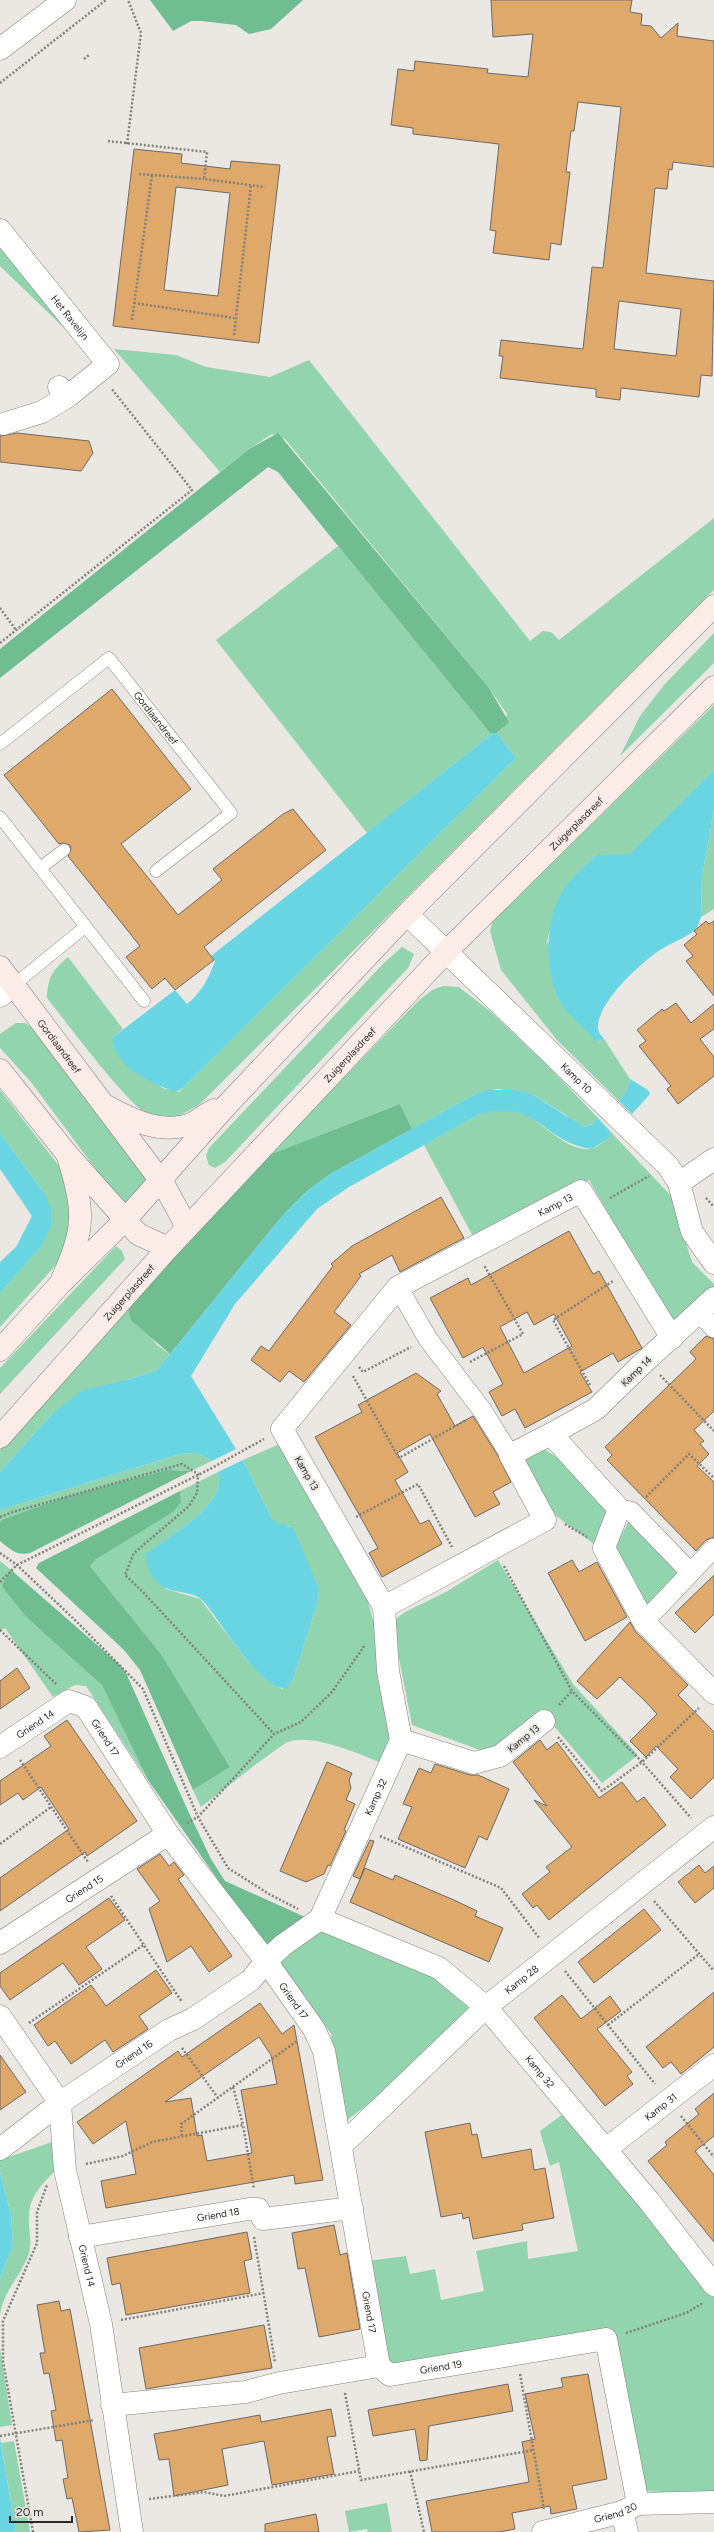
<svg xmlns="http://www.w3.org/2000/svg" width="714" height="2532" font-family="Figtree,sans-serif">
	<rect width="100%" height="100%" fill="#ebe7e3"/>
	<!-- green -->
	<path fill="#92d4ad" d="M0,237L93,356L0,266Z
		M114,349L176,355L206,367L270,377L309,360L530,641L543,631L551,632L559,640L714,518V590L200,1104C186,1113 170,1122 152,1117C133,1112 63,1018 47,998C48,976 52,971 68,957L123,1029L112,1038L162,1088L179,1092L516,758L497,733L502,729L507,714L489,688L285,439L272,434L249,449L220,472Z
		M338,546L490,733H493L367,833L216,640Z
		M714,633V663L620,756L640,716L664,685Z
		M714,705V770L630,855H597C563,886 557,898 547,942L598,1042L604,1039L630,1079L627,1091L619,1101L557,1040L501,970L490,931L493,920Z
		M714,810V909L701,917L702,877Z
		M402,947L414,954L408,968L225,1162L215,1168L209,1165L206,1156L209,1148L384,963Z
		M443,986L459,987L491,1012L551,1069L597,1117L593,1124L584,1127L577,1124L566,1115L532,1094L498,1089L477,1093L412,1129L400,1104L269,1155L417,1002L432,990Z
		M16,1023H25L37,1030L152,1182L126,1210L31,1082L0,1048V1034Z
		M0,1090L63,1171L73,1229L55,1266L0,1327V1293L40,1248L44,1193L0,1133Z
		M497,1109C506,1110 515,1110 524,1114C546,1124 565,1151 591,1149C597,1148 604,1141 609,1138L610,1131L671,1196L692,1262L714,1284V1292L671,1322L589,1180L476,1242L424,1145L480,1114Z
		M116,1246L122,1251L125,1259L0,1394V1368Z
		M128,1308L157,1345L170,1354L157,1370L127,1380L51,1415L0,1472V1450Z
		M282,1443L368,1602L381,1649L392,1732L381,1763C361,1754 305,1730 284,1744C256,1763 229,1786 201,1807L193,1790L230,1767L161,1654L90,1566L96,1559L181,1502L180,1491L218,1472C228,1504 170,1536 148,1553L166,1589L200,1599L246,1659L264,1678L282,1689L293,1680L318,1601L319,1589L290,1526L277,1524L272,1519L243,1460Z
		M541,1447L558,1458L608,1508L594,1544L544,1507L525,1459Z
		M197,1453L212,1461L191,1471L166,1470L65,1497L0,1522V1510L180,1454Z
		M630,1519L687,1572L650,1608L611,1554Z
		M498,1560L573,1684L638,1755L602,1783L554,1726L548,1712L485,1752L412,1725L392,1622L405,1612L446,1592Z
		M0,1561L10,1569L3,1586L25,1616L102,1684L148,1780L86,1686L75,1685L53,1697L5,1628L0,1631Z
		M318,1927L454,1983L479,2006L377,2098L343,2123L331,2034L276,1956Z
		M566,2112L714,2298V2496L646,2491L614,2331L490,2352L391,2365L385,2363L368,2261L406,2256L410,2274L435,2269L441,2300L484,2291L476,2251L527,2241L528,2259L578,2251L559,2162L550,2166L540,2131Z
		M55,2141L60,2166C46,2180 29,2195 29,2216C28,2230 33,2243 28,2256C20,2277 2,2293 0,2316V2278L13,2245L11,2215L0,2172V2160Z
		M0,2348L12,2425L0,2427Z
		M14,2441L30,2532H16L1,2443Z
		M387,2503L392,2532H368L367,2529L349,2532L345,2511Z"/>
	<!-- forest -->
	<path fill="#70bd92" d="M150,0H303L271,29L249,34L236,25L201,21H191L173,31Z
		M278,433L489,688L509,722L497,733H490L278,472L268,467L0,678V649L249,449Z
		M400,1104L412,1129L332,1173L308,1190L283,1215L170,1354L131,1320L128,1308L269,1155Z
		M166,1470L191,1471L30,1553C16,1556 10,1549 0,1541V1522L2,1520L65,1497Z
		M180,1491L181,1502L173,1512L96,1559L90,1566L161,1654L230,1767L193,1790L140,1670L124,1650L36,1568L39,1563Z
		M10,1569L120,1665L126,1673L189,1813L211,1859L225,1881L305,1917L265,1947L148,1780L102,1685L25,1616L2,1586Z"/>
	<!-- water -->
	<path fill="#6ad5e3" d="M493,733H497L516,758L183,1088L176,1092C152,1084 114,1067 112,1038L175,990L187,1004C201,993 209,978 215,961L211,956Z
		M714,770V810L702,877L701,917L697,928C687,938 672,942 660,950C641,963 597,1002 598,1028C598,1032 601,1035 604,1039L597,1042C587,1030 572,1019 563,1006C544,977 544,926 560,896C568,880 584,867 597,855L630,854Z
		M630,1079L648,1090L650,1094L632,1114L619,1101L627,1091Z
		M489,1090H513L532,1094L584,1127L593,1124L597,1117L610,1131L609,1138L592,1149C542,1143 539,1098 480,1114L349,1187L317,1209L235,1304L191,1376L236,1449L212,1461L197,1453L180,1454L0,1510V1472L51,1415L83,1390L127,1380L157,1370L283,1215L308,1190L332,1173L477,1093Z
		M0,1133L44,1193L51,1208V1227L40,1248L0,1293V1262L16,1247L32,1216L0,1169Z
		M243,1460L272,1519C278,1527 289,1522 295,1531L319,1589L318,1601L293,1680L286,1688C260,1691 220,1619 203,1601C188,1586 163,1600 149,1570C147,1565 145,1559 147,1553C170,1536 228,1504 218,1472Z
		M0,2172L11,2215L13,2245L0,2278Z
		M0,2438L16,2532H0Z"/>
	<!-- building -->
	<path fill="#dea96b" stroke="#6d6a66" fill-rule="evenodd" d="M491,0H632L630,12L642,14L641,25L651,26L661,38L678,23L677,36L714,41V167L673,162L672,170L669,169L667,189L655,188L646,273L714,281L712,376L701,375L699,397L621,388L620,400L596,397V389L500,378L503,356H499L501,340L583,349L592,267L603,268L621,107L578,102L574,131H571L566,172H570L561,245L551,243L549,260L493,253L496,231L490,230L499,144L413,134V128L391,125L398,69L414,71L415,61L488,69L487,73L528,77L533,34L493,37ZM619,301L681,309L676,356L614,349Z
		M134,149L182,154L181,163L205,166L230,169L231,161L280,165L259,343L113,326ZM176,187L230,193L218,296L164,290Z
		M17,433L89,441L93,453L81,471L0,462V436Z
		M112,689L191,789L121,844L178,915L222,880L213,869L283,814L293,809L326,850L204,947L214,960L175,990L165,978L152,989L126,957L140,946L68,856L71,849L70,845L63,843L59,844L4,775Z
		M706,921L709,924L714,921V996L686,961L693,956L684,945L697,934L694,931Z
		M676,1003L691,1023L714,1004V1029L700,1039L714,1057V1076L678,1104L667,1089L671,1086L639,1046L646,1041L637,1030L662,1009L664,1011Z
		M441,1197L464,1238L400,1272L392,1255L359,1274L361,1276L334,1312L351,1325L304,1382L289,1371L280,1382L251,1360L261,1346L269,1351L333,1266L331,1264L352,1246Z
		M569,1231L593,1274L599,1271L642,1348L618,1362L613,1353L580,1372L592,1392L525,1428L515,1409L502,1416L489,1392L503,1384L483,1347L463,1358L430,1298L468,1278L471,1285ZM527,1312L534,1325L554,1314L572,1346L524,1373L500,1327Z
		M706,1336L714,1339V1411L694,1430L704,1441L700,1444L709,1454L697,1466L714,1482V1537L706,1540L696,1551L607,1460L612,1455L605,1447L696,1359L690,1352Z
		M416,1373L441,1391L437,1394L455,1426L473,1416L498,1456L511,1482L493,1492L500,1504L475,1517L430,1434L397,1453L408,1472L395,1480L420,1524L429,1520L442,1544L382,1577L369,1553L378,1548L315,1437L362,1412L358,1405Z
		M572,1560L579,1572L597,1562L627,1617L585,1641L548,1573Z
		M714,1575V1614L695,1633L675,1613Z
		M630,1622L635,1631L688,1685L678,1695L714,1732V1777L691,1799L670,1777L678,1769L656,1746L646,1757L630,1741L657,1714L645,1701L620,1677L597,1699L577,1681Z
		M17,1668L30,1688L0,1709V1681Z
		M67,1720L137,1821L87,1856L85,1852L0,1911V1878L69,1829L41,1787L23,1800L18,1793L0,1805V1781L51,1746L44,1736Z
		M540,1740L547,1750L557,1742L599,1798L622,1782L637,1802L644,1797L666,1825L549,1920L537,1905L533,1908L522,1894L550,1872L546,1867L572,1847L534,1800L547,1806L513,1762Z
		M327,1762L352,1773L349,1780L351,1788L346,1800L355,1804L344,1830L346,1831L330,1866L328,1865L324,1874L306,1882L280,1871Z
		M435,1764L470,1775H478L509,1789L487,1840L479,1836L465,1868L398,1839L412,1807L403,1804L419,1768L431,1773Z
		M370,1840L374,1841L360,1879L353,1876Z
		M160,1854L169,1866L174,1862L184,1875L178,1879L232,1956L209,1972L191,1946L167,1962L149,1909L160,1901L137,1869Z
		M699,1865L705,1873L714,1866V1888L695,1903L678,1882Z
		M365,1868L393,1880L395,1875L454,1900L477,1911L475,1916L503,1928L489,1962L350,1902Z
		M109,1898L125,1920L86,1947L102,1969L79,1985L63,1963L10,2000L0,1986V1973Z
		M644,1909L661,1930L594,1983L578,1962Z
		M156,1970L172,1993L139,2016L148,2029L113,2052L105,2040L71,2064L55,2041L48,2046L34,2025L91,1985L106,2006Z
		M714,1992V2047L681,2074L671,2062L663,2068L646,2047Z
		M562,1995L581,2019L610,1996L621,2011L597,2029L632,2072L627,2076L633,2084L605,2106L534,2018Z
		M260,2003L282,2034L294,2025L323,2180L295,2184L294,2175L106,2208L101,2181L136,2174L126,2121L93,2144L77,2122L178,2051L182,2057ZM259,2037L271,2055L277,2084L241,2090L252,2153L207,2161L202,2135L197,2136L191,2098L165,2102Z
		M0,2055L26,2092L0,2110Z
		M714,2093V2136L695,2151L714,2175V2242L648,2161L667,2145L665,2142L699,2114L695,2109Z
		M470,2123L472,2135L477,2134L482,2158L531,2149L534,2170L545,2168L554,2218L522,2224L523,2230L473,2239L469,2217L463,2219L462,2213L441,2217L425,2132Z
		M334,2225L340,2255L347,2253L360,2329L319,2337L305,2268L298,2269L292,2233Z
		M247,2232L252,2259L244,2261L250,2293L126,2315L120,2283L112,2285L107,2258Z
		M59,2301L61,2311L70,2309L110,2530L79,2532L72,2498L67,2499L63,2479L68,2478L62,2440L56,2441L51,2411L56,2410L49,2373L44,2374L42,2364L40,2353H45L37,2305Z
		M264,2325L272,2368L146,2389L139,2348Z
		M588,2374L607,2479L572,2486L577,2509L551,2514L550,2506L512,2513L515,2529L499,2532H432L426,2501L529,2482L522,2442L535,2439L525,2394L563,2387L561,2378Z
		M508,2384L513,2411L429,2426L427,2460L420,2461L415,2429L373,2436L368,2410Z
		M331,2409L336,2436L327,2437L334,2474L272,2485L264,2441L222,2449L228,2485L174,2496L169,2459L159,2460L154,2434L260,2415L261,2422Z
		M316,2514L319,2532H265V2524Z"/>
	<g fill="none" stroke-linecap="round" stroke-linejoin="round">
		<!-- service casing -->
		<g stroke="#85827e" stroke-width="13">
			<g id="service">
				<path id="s1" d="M0,744L109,658L231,813L156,871"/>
				<path d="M0,817L144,1001"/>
				<path d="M40,868L64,850"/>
				<path d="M14,985L85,927"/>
			</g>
		</g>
		<!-- pedestrian casing -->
		<g stroke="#85827e" stroke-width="20">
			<path id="pedestrian" d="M398,1287L428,1339L482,1410L510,1455
				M698,1312L714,1328
				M619,1509L631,1511L690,1572
				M644,1622L714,1548"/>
		</g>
		<!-- minor casing -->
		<g stroke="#85827e" stroke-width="23">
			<g id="minor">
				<path d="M0,49L65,0"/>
				<path id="s2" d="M0,230L108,364L67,397L59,387"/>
				<path d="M3,424L42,412L67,397"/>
				<path id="s3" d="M407,914L668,1166L679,1183L692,1232L714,1263"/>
				<path d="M0,996L14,985"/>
				<path d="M679,1183L714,1159"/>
				<path d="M714,1298L640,1366L596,1409L551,1434L619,1509L604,1548L644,1622L714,1693"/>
				<path d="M384,1607L545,1520L510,1455L551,1434"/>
				<path id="s4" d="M544,1721L500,1756L474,1763L401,1740L388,1671L384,1607L282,1429L398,1287L581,1191L672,1338"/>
				<path id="s5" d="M0,1747L69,1701L86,1707L168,1834L266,1961L314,2029L324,2051L379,2366"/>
				<path id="s6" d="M320,1919L439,1968L486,2007L649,2201L714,2285"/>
				<path id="s7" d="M0,1943L168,1834"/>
				<path id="s8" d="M0,2016L60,2103L65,2170L101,2324L132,2532"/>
				<path id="s9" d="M341,2146L486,2007L714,1827"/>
				<path id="s10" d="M0,2149L60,2103L169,2030L193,2019L251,1980L266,1961L283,1945L320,1919L401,1740"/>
				<path id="s11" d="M606,2149L714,2065"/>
				<path id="s12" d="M80,2237L249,2209H258L263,2219L352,2208"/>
				<path id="s13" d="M112,2405L246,2392L279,2383L379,2366L390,2375L606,2339L638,2504"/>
				<path d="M622,2512L627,2532"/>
				<path id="s14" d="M543,2532L622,2512L638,2504L714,2502"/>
			</g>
		</g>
		<!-- secondary casing -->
		<g stroke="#85827e" stroke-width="23">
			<g id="secondary">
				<path id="s15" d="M0,967L164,1185L187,1227"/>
				<path d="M0,1070L67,1154L132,1227L138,1234L168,1248"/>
				<path d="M106,1106C132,1120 163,1136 193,1123C200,1119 206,1114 214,1110"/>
				<path d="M62,1280C67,1267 74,1253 77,1239C85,1212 76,1183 68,1157"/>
				<path d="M0,1350L61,1283L125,1220L226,1106L407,914L714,606"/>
				<path id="s16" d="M0,1437L168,1248L447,951L714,687"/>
			</g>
		</g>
		<!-- path -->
		<path stroke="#82807d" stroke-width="2.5" stroke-dasharray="2 2" stroke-linecap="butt" d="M84,59L89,55
			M0,83L106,0
			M108,141L207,152L204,179L265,187
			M127,144L141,33L128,0
			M139,174L204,179
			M134,303L234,318
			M132,320L152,175
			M234,335L251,185
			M0,608L16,630
			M0,643L192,490L111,388
			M610,1198L649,1176
			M706,1198L714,1207
			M470,1362L523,1334L484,1265
			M359,1367L363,1372L411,1347
			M660,1375L714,1431
			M353,1376L399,1458L466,1420
			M590,1385L553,1320L613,1281
			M646,1497L689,1454L714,1478
			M0,1517L13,1512L182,1464L198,1474L197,1493L189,1506L134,1553L125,1575L143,1592L274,1734
			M356,1517L418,1484L452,1547
			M565,1524L587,1537
			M0,1553L17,1565L77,1622L143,1689L198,1817L228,1868L269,1894L298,1909
			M504,1566L572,1691L642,1762L691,1818
			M0,1582L17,1565L210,1469L264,1439
			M0,1630L56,1684
			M559,1705L572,1691
			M558,1737L602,1791L642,1762L699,1708
			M20,1760L88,1862
			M187,1823L198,1817L274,1734L301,1722L332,1692L365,1645
			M380,1836L501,1888L540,1939
			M0,1844L51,1807
			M111,1896L182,2002
			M654,1901L714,1971
			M565,1971L655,2084
			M29,2023L145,1944
			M608,2025L699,1954
			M182,2048L218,2098
			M233,2087L243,2125
			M681,2116L714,2157
			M182,2136L181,2124L297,2041
			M86,2164L123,2156L152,2142L243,2125L254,2189
			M254,2237L275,2362
			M121,2320L264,2293
			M626,2333L686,2313L703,2303
			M520,2374L544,2509
			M345,2393L361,2480L534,2450
			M0,2436L94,2420
			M410,2471L424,2532
			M149,2499L204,2492L224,2496L359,2471
			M33,2532L3,2361V2321L37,2243V2212L47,2185"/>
		<!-- service -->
		<use href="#service" stroke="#fff" stroke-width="12"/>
		<!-- pedestrian -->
		<use href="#pedestrian" stroke="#fff" stroke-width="19"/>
		<!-- minor -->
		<use href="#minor" stroke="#fff" stroke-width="22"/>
		<!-- secondary -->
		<use href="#secondary" stroke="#fbece7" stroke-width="22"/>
	</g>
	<g text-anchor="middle" stroke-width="4" stroke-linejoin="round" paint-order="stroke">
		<!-- street labels -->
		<g font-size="10" fill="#2b2a28" stroke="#ebe7e3">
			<text dy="4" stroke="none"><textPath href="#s2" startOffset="112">Het Ravelijn</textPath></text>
			<text dy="4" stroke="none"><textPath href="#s1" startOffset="215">Gordiaandreef</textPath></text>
			<text dy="4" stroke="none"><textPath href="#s16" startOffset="842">Zuigerplasdreef</textPath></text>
			<text dy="4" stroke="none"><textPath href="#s15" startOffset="99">Gordiaandreef</textPath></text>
			<text dy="4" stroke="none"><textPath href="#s16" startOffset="518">Zuigerplasdreef</textPath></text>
			<text dy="4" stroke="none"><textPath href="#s3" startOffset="236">Kamp 10</textPath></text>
			<text dy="4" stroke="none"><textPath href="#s4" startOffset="860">Kamp 13</textPath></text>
			<text dy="4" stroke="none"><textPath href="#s16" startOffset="194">Zuigerplasdreef</textPath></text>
			<text transform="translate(636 1371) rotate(-44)" y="4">Kamp 14</text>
			<text transform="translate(307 1473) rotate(60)" y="4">Kamp 13</text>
			<text dy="4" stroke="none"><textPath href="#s5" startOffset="42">Griend 14</textPath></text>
			<text dy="4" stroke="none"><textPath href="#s5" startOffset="137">Griend 17</textPath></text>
			<text transform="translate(523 1738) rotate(-39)" y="4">Kamp 13</text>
			<text dy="4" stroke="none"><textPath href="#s10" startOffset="530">Kamp 32</textPath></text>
			<text dy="4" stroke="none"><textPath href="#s7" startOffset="100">Griend 15</textPath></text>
			<text dy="4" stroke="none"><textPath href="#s9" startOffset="246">Kamp 28</textPath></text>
			<text dy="4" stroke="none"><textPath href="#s5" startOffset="461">Griend 17</textPath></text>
			<text dy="4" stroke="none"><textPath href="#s10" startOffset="164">Griend 16</textPath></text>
			<text dy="4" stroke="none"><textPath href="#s6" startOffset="274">Kamp 32</textPath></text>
			<text dy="4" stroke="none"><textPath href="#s11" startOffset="69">Kamp 31</textPath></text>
			<text dy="4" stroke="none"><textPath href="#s12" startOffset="140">Griend 18</textPath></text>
			<text dy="4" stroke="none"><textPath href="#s8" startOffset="271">Griend 14</textPath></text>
			<text dy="4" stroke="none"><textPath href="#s5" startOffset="785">Griend 17</textPath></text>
			<text dy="4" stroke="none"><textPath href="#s13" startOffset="336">Griend 19</textPath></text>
			<text dy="4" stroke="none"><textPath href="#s14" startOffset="75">Griend 20</textPath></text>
		</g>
	</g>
	<!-- scale -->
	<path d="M10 2516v6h62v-6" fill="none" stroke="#2b2a28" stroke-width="2"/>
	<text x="16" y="2516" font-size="12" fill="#2b2a28" stroke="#ebe7e3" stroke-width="3" paint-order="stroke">20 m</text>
</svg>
